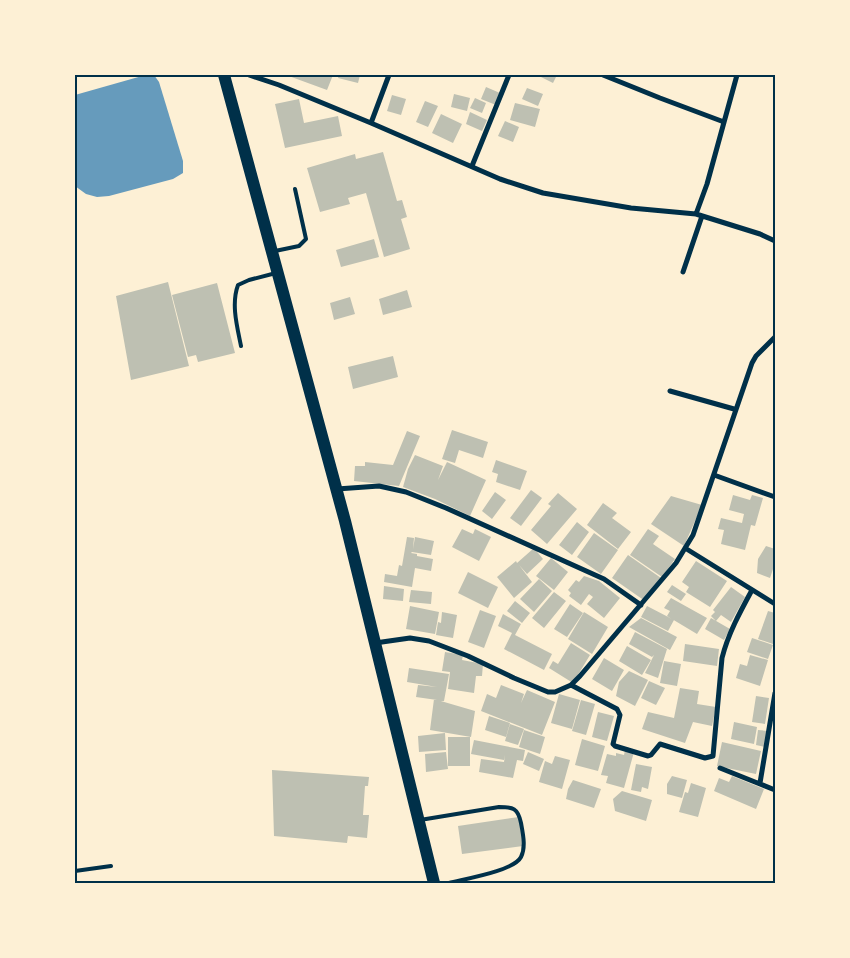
<svg xmlns="http://www.w3.org/2000/svg" width="850" height="958" font-family="'Asap Condensed',sans-serif">
	<rect width="100%" height="100%" fill="#fdf0d5"/>
	<!-- water -->
	<path fill="#669bbc" d="M154,75L159,82L183,161V173L173,179L109,196L97,197L86,194L75,186V95L142,76Z"/>
	<!-- building -->
	<path fill="#bec0b2" d="M286,75H333L327,90Z
		M339,75H360L358,83L338,78Z
		M537,75H557L553,83Z
		M486,87L500,93L496,105L481,99Z
		M527,88L543,94L538,106L522,99Z
		M454,94L470,98L467,111L451,107Z
		M392,95L406,99L401,115L387,111Z
		M475,98L486,103L482,113L470,108Z
		M299,99L304,123L338,116L342,136L285,148L275,104Z
		M425,101L438,106L428,127L416,122Z
		M515,103L540,109L535,127L510,120Z
		M470,112L487,120L482,131L466,124Z
		M441,114L462,124L453,143L432,133Z
		M505,121L519,127L513,142L498,136Z
		M383,152L397,201L402,200L407,217L401,219L410,249L384,257L366,193L348,198L350,204L320,212L307,168L355,154L356,159Z
		M374,239L379,257L341,267L336,250Z
		M168,282L189,366L131,380L116,296Z
		M217,283L235,353L198,362L196,355L188,357L172,295Z
		M407,290L412,307L383,315L379,299Z
		M350,297L355,314L334,320L330,303Z
		M393,356L398,377L353,389L348,367Z
		M452,430L488,442L483,458L459,450L455,463L442,459Z
		M407,431L420,436L399,486L354,481L355,466H365V462L393,465Z
		M415,455L443,466L438,480L447,462L486,480L470,516L435,499L403,487L408,469Z
		M496,460L527,471L520,490L496,482L498,474L492,472Z
		M531,490L542,498L521,526L510,518Z
		M495,492L506,500L492,519L482,511Z
		M558,493L577,509L547,544L531,530L551,506L548,504Z
		M733,495L750,500L752,495L763,498L755,526L751,525L745,550L721,544L724,530L718,529L721,518L742,523L744,514L729,510Z
		M671,496L702,505L684,546L651,524Z
		M603,503L617,513L612,518L631,532L618,549L587,525Z
		M577,522L589,532L572,555L559,545Z
		M462,529L473,534L475,529L491,537L479,561L452,547Z
		M648,529L659,536L653,544L675,559L662,577L630,555Z
		M594,533L618,550L601,574L577,557Z
		M407,537L414,538L413,549L415,537L434,541L431,555L412,552L411,553L417,554V556L433,559L431,571L415,568L412,587L384,582L385,574L397,576L399,565L402,566Z
		M766,546L775,549V563L770,578L757,573L758,559Z
		M534,548L543,559L527,574L519,565L532,582L514,598L497,577L516,561L517,563Z
		M628,555L661,578L645,601L612,578Z
		M551,558L568,572L554,590L536,576Z
		M696,561L727,581L710,607L686,592L689,587L682,582Z
		M468,572L498,587L488,608L458,593Z
		M584,576L599,581L620,598L604,618L587,604L593,597L589,594L581,605L569,596L571,593L568,590L576,580L579,582Z
		M539,579L552,591L534,612L520,599Z
		M672,585L686,594L681,601L667,592Z
		M384,586L404,589L403,601L383,599Z
		M731,587L745,597L731,622L721,615L716,621L711,616L715,612L713,610Z
		M411,590L432,592L431,604L409,602Z
		M554,592L566,601L544,628L532,618Z
		M671,598L707,618L697,634L667,616L670,611L664,608Z
		M515,601L530,613L522,623L507,611Z
		M570,604L583,613L567,637L554,629Z
		M410,606L439,612L435,634L406,629Z
		M647,606L674,620L668,631L641,617Z
		M480,610L496,616L484,648L468,642Z
		M768,611L775,613V639L773,644L758,639Z
		M442,612L457,615L453,638L436,635L438,622L441,623Z
		M584,612L608,627L592,654L568,639Z
		M503,614L521,624L515,635L552,654L544,670L504,649L512,633L498,626Z
		M641,618L677,637L670,650L629,627Z
		M711,618L730,629L724,640L705,629Z
		M635,632L667,649L658,678L645,673L654,655L652,657L629,644Z
		M752,638L773,645L768,659L747,652Z
		M571,643L590,655L573,683L549,668L553,661L558,664Z
		M685,644L719,649L717,666L683,661Z
		M627,646L651,660L642,675L619,661Z
		M445,652L463,655L462,660L483,664L482,676H476L474,693L448,689L450,672L442,671Z
		M750,655L768,660L760,686L736,678L740,664L747,666Z
		M604,658L624,670L612,691L592,679Z
		M664,661L681,664L677,686L660,683Z
		M409,668L449,674L444,701L416,697L418,685L437,687L407,682Z
		M629,671L648,680L635,706L616,696L619,682Z
		M649,681L665,688L656,705L641,698Z
		M501,685L524,694L521,703L527,690L555,702L542,735L481,711L487,694L496,698Z
		M680,688L699,691L697,704L716,707L712,726L693,722L685,743L642,729L648,712L674,718Z
		M559,694L580,700L572,729L551,723Z
		M756,696L769,698L765,724L752,722Z
		M434,699L475,711L471,737L430,730Z
		M581,700L595,704L586,735L572,731Z
		M598,712L614,716L607,741L592,737Z
		M489,716L510,723L506,737L485,730Z
		M734,722L757,727L754,744L731,739Z
		M510,724L524,729L518,745L505,741Z
		M524,730L545,737L540,754L519,747Z
		M758,730L768,731L765,747L756,745Z
		M445,733L446,750L419,752L418,736Z
		M448,737H470V766H448Z
		M582,739L605,746L598,771L575,765Z
		M474,740L525,750L523,761L517,760L513,778L479,772L481,759L504,762L505,755L504,760L471,754Z
		M722,742L761,751L756,774L717,766Z
		M625,750L634,752L624,788L606,783L608,776L601,775L607,754L616,756V753L624,755Z
		M446,752L448,769L426,772L425,754Z
		M528,752L544,759L539,771L523,764Z
		M555,756L570,760L562,789L539,782L545,761L552,764Z
		M636,764L652,767L648,789L642,787L641,792L631,790Z
		M272,770L369,777L368,786H365L363,815H369L367,838L348,836L347,843L274,836Z
		M672,776L687,780L682,798L667,794V784Z
		M732,776L764,789L756,809L714,791L719,778L729,782Z
		M573,780L601,789L594,808L566,799L568,789Z
		M691,783L706,788L698,817L679,812L685,792L688,793Z
		M622,791L652,800L646,821L615,811L613,799Z
		M519,817L523,846L462,854L458,826Z"/>
	<g fill="none" stroke-linecap="round" stroke-linejoin="round">
		<!-- service -->
		<path stroke="#003049" stroke-width="4" d="M275,251L299,246L306,239L295,189
			M241,346C237,326 231,304 238,285L249,280L276,273
			M420,820L499,807C513,807 518,808 521,823C523,834 526,847 521,857C514,871 464,879 449,883
			M75,871L111,866"/>
		<!-- minor -->
		<path stroke="#003049" stroke-width="5" d="M249,75L279,85L371,123L500,179L543,193L631,208L696,214L760,234L775,241
			M603,75L660,98L724,122
			M371,123L389,75
			M472,166L509,75
			M696,214L707,184L737,75
			M683,272L702,216
			M670,391L734,409
			M714,475L775,497
			M337,489L379,486L406,492L446,508L604,579L641,605
			M685,548L775,604
			M375,643L410,638L429,641L468,656L514,678L548,692H555L571,685L580,676L676,563L693,535L752,363L756,356L775,337
			M571,685L617,709L620,715L613,744L615,746L648,756L651,755L660,744L705,758L713,756L722,658C728,634 740,612 752,590
			M720,768L775,790
			M760,783L775,693"/>
		<!-- primary -->
		<path stroke="#003049" stroke-width="12" d="M224,75L345,521L434,883"/>
	</g>
	<!-- border -->
	<rect width="850" height="958" fill="none" stroke="#fdf0d5" stroke-width="152"/>
	<rect x="76" y="76" width="698" height="806" fill="none" stroke="#003049" stroke-width="2"/>
</svg>
